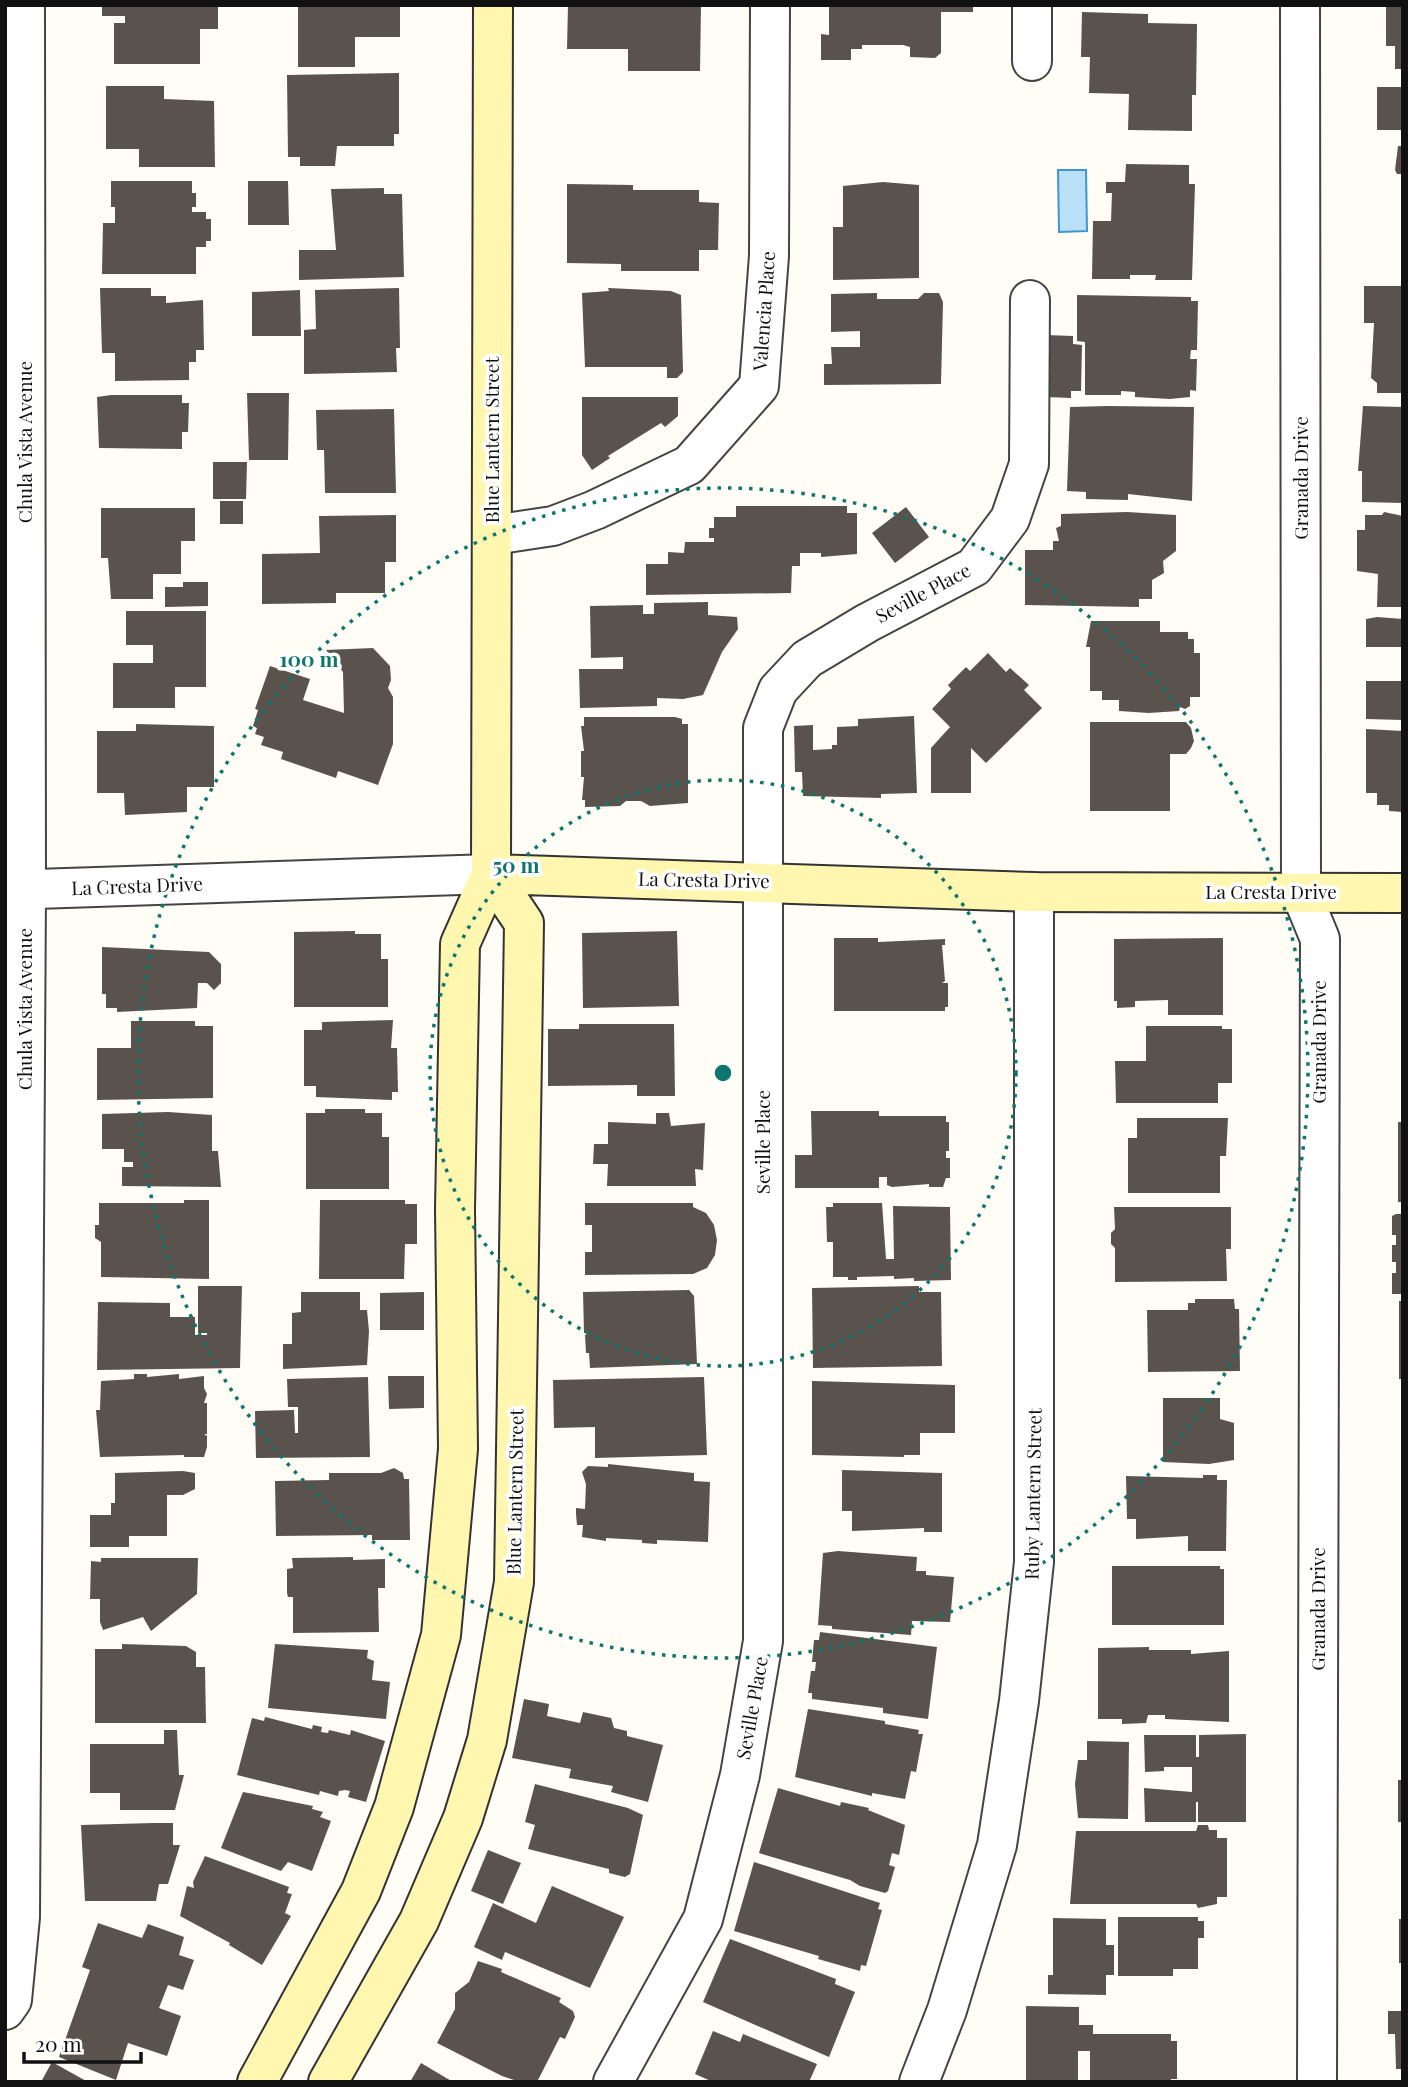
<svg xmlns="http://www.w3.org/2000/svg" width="1408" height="2087" font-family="'Playfair Display',serif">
	<rect width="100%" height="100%" fill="#fffdf5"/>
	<!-- water -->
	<path fill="#b9e0f7" stroke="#3f96cf" stroke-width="2" d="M1058,170H1086L1087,231L1059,232Z"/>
	<!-- building -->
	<path fill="#5a524d" d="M102,5H218V29H200V64H114V23H125V16H102Z
		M298,5H400V37H355V67H298Z
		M568,5H701L700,71H628V49H567Z
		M829,5H973V12H941V53L935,58L910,57V47L903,45H862V49H851V60H821V34L829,35Z
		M1386,5H1403V69H1395V46H1386Z
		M1082,12L1148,14V23L1197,24L1196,95H1192V131L1128,130L1129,94L1089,93L1090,57H1081Z
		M399,73V134H394V146H337L335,166H300V157H288L287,75Z
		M106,86H164V99L214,101L215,167H139V149H106Z
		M1377,87H1403V130H1377Z
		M1398,146H1403V174H1397L1395,170Z
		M1126,164L1189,165V184H1195L1192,280H1155L1156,275H1130V279H1092L1093,221H1111L1112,193H1106V182H1125Z
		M111,181H192V193H196V207H192V212H206V219H211V241H206V247H196V274H102L103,223H115V207H111Z
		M248,181H288L289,225H248Z
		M883,182L919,185V278L833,280V227H843V186Z
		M567,184L633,185V190H699V202L719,203L718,250H699V271H621V264L567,263Z
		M384,188V194H402L404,277L299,280V250H336L331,189Z
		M1364,286H1403V393H1377V383L1371,378L1374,323H1364Z
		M100,288H151V296H166V303L203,300L204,350H196V362H189V380L115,381V353H102Z
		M399,288L400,348H396L397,372L304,374V330L316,329L315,290Z
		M608,288L671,291L681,295L683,372L677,378H667V367H585L582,293L609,291Z
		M300,290L301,336H252V292Z
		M877,293V299H918L924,293H939L943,302L941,384L824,385V364H832L831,347H860V331L831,332V294Z
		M1077,295L1191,297V301H1198L1197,350H1191L1190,359H1197L1196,391L1190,390V397L1170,399L1135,397V392L1121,391V395H1085V342L1077,341Z
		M1046,335L1073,336V344L1082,345L1081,391H1071V398L1046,397Z
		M247,393H289L288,460H249Z
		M111,395H182V403H189L188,432H182V449L99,448L97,397Z
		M582,397H678V416L665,427L661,423L608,456L610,458L592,470L582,455Z
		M1108,406L1194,407L1192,501L1128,494V500L1086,499V492L1067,491L1070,407Z
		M1363,406L1403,407V503L1362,502V471H1358Z
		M394,409L396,493H325L324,450H317L316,410Z
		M213,462H247L246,499H213Z
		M220,501H243V524H220Z
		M736,506H847V513H857V554L821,557V553H800V566H792L791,593L646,595V564H668V552L684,553L685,542H714V538H709V528H714V517H736Z
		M906,507L929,537L895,563L872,533Z
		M101,508H195V541H181V574H153V599H111L108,558H101Z
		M1127,512L1176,515V551L1163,561L1164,573L1152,580V599H1139V607L1025,605V550H1053V541H1059L1056,528L1061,526V514Z
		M1384,512L1403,516V607H1377L1378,574L1357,571V530H1365V515H1382Z
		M396,515V562H385V593H336V603L262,604V554L320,553L319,516Z
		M183,582H208V606L165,607V587H183Z
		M708,602V615L737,617L738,629L722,652L703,695L683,699L657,698V706L580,708L579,669H623V657L591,658L590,606L643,605V614H654V603Z
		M126,611H206V687H175V708H113V663H153V645H126Z
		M1377,617L1403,619V647H1366V619Z
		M1091,621H1160V632H1188V639H1194V653H1200V697H1190V706L1185,709L1180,707L1179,711L1149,713L1119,711V700H1102V691H1090V647H1086Z
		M373,648L390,666L391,680L388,688L393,697V744L378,785L338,771L336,778L281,759L283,752L261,745L264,737L255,734L257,728L253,726L258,710L255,709L270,666L310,679L303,700L344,713L343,672L326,650Z
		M988,653L1006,672L1010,668L1029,685L1024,690L1042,708L986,763L971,748V793H931V748L950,727L932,709L951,689L948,685L966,667L970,671Z
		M1366,681H1403V720L1366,719Z
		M914,716L917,793L881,794V798L803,796L802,772H795L794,726L813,725V750L832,749V745H837V727L858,726V719Z
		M584,717H675L682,719V724H688V803L650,806L641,801H626L620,806L585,807V800H582L584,777H581V751H584L581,726H584Z
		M1090,722H1186L1191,728L1194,741L1191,748L1186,754H1170V811H1090Z
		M136,724L214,726V787H187V812L125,815L124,793H97V731H136Z
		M1366,729L1403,731V812L1389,811V805H1377V793H1366Z
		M355,931V934H381V959H388V1007H294V932Z
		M677,931L679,1006L583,1008L582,933Z
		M834,938H878V942L945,939V945H942L945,981L942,983H948V1007H945V1011H834Z
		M1223,938V1015H1168V1000L1135,1001V1007L1117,1008V1001H1114V939Z
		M102,947L209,952L221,964V983L214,990L207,983H198L197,1008L117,1012V1008H106V994H102Z
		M393,1020L391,1048H397L398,1092H392V1100L316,1097V1086H304V1030H322V1022Z
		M131,1021H195V1026H213V1098L97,1100V1048H131Z
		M579,1024H674L675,1096H637V1085L548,1086V1029H579Z
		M1146,1026H1222V1029H1232V1083H1218V1103H1116L1115,1061H1146Z
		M325,1109H365V1113H382V1137H389V1189H306V1113H325Z
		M811,1111H879V1116H946V1122H949V1151H946V1158H950V1178H946L943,1187H929V1184L892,1187L887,1185V1177H879V1188H795V1155H812Z
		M168,1112L212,1115V1151H218L221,1187L122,1186V1167H133V1162H124V1149H102V1114Z
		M656,1113H669L671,1126L705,1123L703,1170L695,1169L696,1186H607L608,1164H593L594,1144H608V1122L656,1124Z
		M1137,1118H1228L1226,1156H1220V1193H1128V1138H1137Z
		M1398,1122H1403V1202H1398Z
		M184,1200H209V1279L101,1277V1242L95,1238V1225H99V1203H184Z
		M320,1200H405V1204H417V1244H405L404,1279H319Z
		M585,1203H693V1207L706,1213L714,1225L717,1240L715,1255L707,1268L693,1274L585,1275V1252H592V1225H585Z
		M833,1203H882L886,1259H894L893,1206L950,1207L951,1280L914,1281V1278L894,1279V1276L857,1277V1280H848V1277H833V1242H827L826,1207H833Z
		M1114,1207H1231V1249H1226L1227,1281L1115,1282V1248L1111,1244V1233L1115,1229Z
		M1396,1214H1403V1294H1392V1273H1396V1262H1392V1245H1396V1235H1392V1216Z
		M198,1286H242L240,1368L97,1370L98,1302L170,1303V1317H195V1335H207V1333H198Z
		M919,1286V1292H941L942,1366L813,1368L812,1288Z
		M689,1290L694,1296L697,1364L590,1368L589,1353H586L585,1335L589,1333H584L583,1292Z
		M301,1292H360V1310H367L369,1331L367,1365L283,1369V1344H292V1313L301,1312Z
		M424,1292V1330H380V1293Z
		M1195,1299H1234L1235,1309H1239L1240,1371L1148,1372L1147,1310H1188V1303H1195Z
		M1399,1301H1403V1379H1399Z
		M134,1374H147V1377L179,1374V1379L204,1376V1388L207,1394L204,1403H207V1434H204L207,1436V1447L204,1457H184V1455L100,1457L96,1410H100L101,1381L134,1379Z
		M388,1376H424V1408L389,1409Z
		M368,1377L370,1457L256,1458L255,1411L294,1410L295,1433H298V1407H288L287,1379Z
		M704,1377L707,1455L595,1458V1427L554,1428L553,1380Z
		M812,1381L955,1385V1433H920V1455H904V1457L812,1455Z
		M1163,1398H1220V1419L1234,1423V1460L1209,1464L1163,1462Z
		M608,1464L694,1473V1481L710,1482L708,1542L657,1540V1544L642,1543V1540L606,1538V1541L582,1537L583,1525H577L576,1514V1508L585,1509L586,1484L582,1472L588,1466L608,1467Z
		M394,1468L403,1473L404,1479H409L410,1540H372V1535L276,1536L275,1481L329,1480V1473H381Z
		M842,1470L942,1473V1532H924V1528L852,1531V1511H842Z
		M183,1471L195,1473V1489L183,1495H167V1536H129V1547H90V1515H111V1503H115V1473Z
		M1203,1475H1217V1480H1227L1226,1551H1188V1536L1136,1539V1519H1127L1126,1476L1203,1478Z
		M838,1551L917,1557L916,1571H926V1575L954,1577L950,1622L912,1621L911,1635L832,1629V1626L818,1625L823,1553Z
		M353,1557V1560L385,1559V1588H378L379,1632L293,1633V1597H288L287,1593V1569L293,1568L292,1558Z
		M101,1558H198L197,1594L151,1631L143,1617L103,1630L100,1622V1599H90L91,1561L101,1562Z
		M1112,1566H1220V1569H1224V1625H1112Z
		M820,1632L937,1647L928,1719L883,1713V1708L812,1699V1693H808L811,1671H815L816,1662H812L814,1640H819Z
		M122,1644L186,1646L196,1652V1667H205L206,1723H95V1649H122Z
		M275,1644L368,1650L367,1658L374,1661L372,1680L390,1682L386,1719L268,1708Z
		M1149,1647V1650H1191V1654L1229,1651V1722L1165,1719V1715H1148L1146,1723L1122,1724V1719H1098V1648Z
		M524,1699L549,1704L547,1716L580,1723L583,1712L611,1718L614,1728L627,1731V1736L663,1745L648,1802L611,1792L613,1786L569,1778L571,1769L512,1758Z
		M808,1709L885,1721V1724L919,1730L918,1734H923L916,1772L911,1771L905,1799L872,1793V1796L795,1777Z
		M265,1717L312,1729L313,1725L322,1727L321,1732L328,1733L329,1730L350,1735L351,1730L385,1741L366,1802L348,1797L350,1791L345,1790L339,1791L338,1796L320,1791L319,1795L237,1775L252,1718L264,1721Z
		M164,1730H177L179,1775H184L175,1810H120V1793H90V1744H164Z
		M1246,1734V1822H1198V1802H1196V1822H1145L1144,1788L1192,1792V1767H1164V1771L1145,1772L1144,1735H1196V1757H1199V1735Z
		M1087,1741L1129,1742L1128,1819L1078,1818L1075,1784L1078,1760H1087Z
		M1398,1780H1403V1822H1398Z
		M535,1784L628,1808L643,1815L630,1874L625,1877L609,1873V1869L528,1849L535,1825L525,1822Z
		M778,1788L840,1806L841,1802L869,1808L868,1810L905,1825L899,1855L892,1853L889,1865L895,1867L888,1891L885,1893L860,1886L850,1880L759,1853Z
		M243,1792L313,1806L312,1809L323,1812L320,1817L331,1821L312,1871L288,1862L281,1871L221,1848Z
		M153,1823H173V1845H180L168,1884H159L156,1901H85L81,1825Z
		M1198,1825H1208L1209,1830H1217V1838H1227V1897H1217V1904L1198,1908L1196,1904H1070L1076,1831H1196Z
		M488,1850L521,1863L503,1904L471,1891Z
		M205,1856L289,1887L287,1893L292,1894L285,1913L291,1916L262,1965L229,1945L230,1943L180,1916L187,1886L194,1888L193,1882Z
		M754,1862L880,1903L878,1909L882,1910L866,1966L861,1965L860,1971L818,1959L819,1956L734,1931Z
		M552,1886L624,1917L590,1988L505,1952L502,1960L474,1947L493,1903L536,1923Z
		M1118,1917H1198V1921H1204V1938H1198V1969H1173V1976H1118Z
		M1053,1918L1106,1919V1945H1114V1975H1106V1995L1048,1994V1975H1053Z
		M1399,1919H1403V1963H1399Z
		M98,1923L142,1938L148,1924L184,1937L179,1955L194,1960L183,1990L168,1985L159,2008L181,2016L167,2056L128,2043L116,2080L59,2057L90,1970L82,1967Z
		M730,1939L836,1979L835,1984L855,1992L829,2057L703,2002Z
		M478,1961L502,1969L501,1972L561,1998L559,2002L573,2011L575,2017L565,2039L560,2037L538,2080L520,2082L502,2076L437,2043L455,2009V1993L469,1982Z
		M1026,2006L1079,2007V2025H1093V2034H1171V2041H1177V2079H1171V2082H1090V2051H1078V2082H1026Z
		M1388,2011H1403V2069H1396L1395,2034H1388Z
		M713,2031L740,2042L743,2034L817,2064L809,2082H713L695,2074Z
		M52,2062L88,2082L42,2080Z
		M421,2063L453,2082H410Z"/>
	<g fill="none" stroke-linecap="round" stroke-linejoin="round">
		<!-- street casing -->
		<g stroke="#444" stroke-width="42">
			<path id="street" d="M1032,5V61
				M1300,5L1301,893L1320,939L1317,2082
				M493,535L553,526L595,510L689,465L759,386L769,256L770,5
				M5,890L491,874
				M5,2010L12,2000L20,1917L26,890L25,5
				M613,2082L703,1919L740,1775L763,1641V728L778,690L807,659L867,623L974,567L1010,519L1029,464L1030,300
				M919,2082L947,2010L997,1845L1019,1701L1034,1562V892"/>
		</g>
		<!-- secondary casing -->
		<g stroke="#333" stroke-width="42">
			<path id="secondary" d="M491,874L1034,892L1403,893
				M257,2082L361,1891L394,1807L441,1635L458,1449L455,1209L460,944L491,874L493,5
				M328,2082L419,1921L463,1818L487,1740L514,1582L524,923L491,874"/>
		</g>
		<!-- street -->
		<use href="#street" stroke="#fff" stroke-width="38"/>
		<!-- secondary -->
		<use href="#secondary" stroke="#fff6b0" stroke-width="38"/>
	</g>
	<!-- distance rings -->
	<g fill="none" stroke="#0f766e" stroke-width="3.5" stroke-dasharray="3.5 7">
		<circle cx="723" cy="1073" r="293"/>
		<circle cx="723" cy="1073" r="585"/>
	</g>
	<g text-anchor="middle" stroke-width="7" stroke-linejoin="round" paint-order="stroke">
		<!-- street labels -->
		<g font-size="19" fill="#111" stroke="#fff">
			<text transform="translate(764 311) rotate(-86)" y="7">Valencia Place</text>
			<text transform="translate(492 440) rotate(-90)" y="7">Blue Lantern Street</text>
			<text transform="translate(25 442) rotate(-90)" y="7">Chula Vista Avenue</text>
			<text transform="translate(1301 478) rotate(-90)" y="7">Granada Drive</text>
			<text transform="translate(923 593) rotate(-28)" y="7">Seville Place</text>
			<text transform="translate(704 880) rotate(1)" y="7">La Cresta Drive</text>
			<text transform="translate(137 886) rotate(-2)" y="7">La Cresta Drive</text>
			<text x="1271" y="899">La Cresta Drive</text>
			<text transform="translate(25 1009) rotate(-90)" y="7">Chula Vista Avenue</text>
			<text transform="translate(1319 1042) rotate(-90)" y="7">Granada Drive</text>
			<text transform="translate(763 1142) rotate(-90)" y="7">Seville Place</text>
			<text transform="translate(515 1492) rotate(-89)" y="7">Blue Lantern Street</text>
			<text transform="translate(1033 1494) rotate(-89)" y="7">Ruby Lantern Street</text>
			<text transform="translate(1318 1609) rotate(-90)" y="7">Granada Drive</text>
			<text transform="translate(752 1708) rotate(-80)" y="7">Seville Place</text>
		</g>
	</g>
	<circle cx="723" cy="1073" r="10" fill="#0f766e" stroke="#fff" stroke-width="3.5"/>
	<g font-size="21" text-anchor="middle" font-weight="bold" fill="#0f766e" stroke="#fff" stroke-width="7" stroke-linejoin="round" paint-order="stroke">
		<text x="309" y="667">100 m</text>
		<text x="516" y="873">50 m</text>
	</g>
	<!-- border -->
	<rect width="1408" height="2087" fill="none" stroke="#111111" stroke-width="14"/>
	<!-- scale -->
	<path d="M24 2052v10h117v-10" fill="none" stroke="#111111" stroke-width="3.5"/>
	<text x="35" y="2052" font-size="21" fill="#111111" stroke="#ffffff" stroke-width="5" paint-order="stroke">20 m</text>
</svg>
